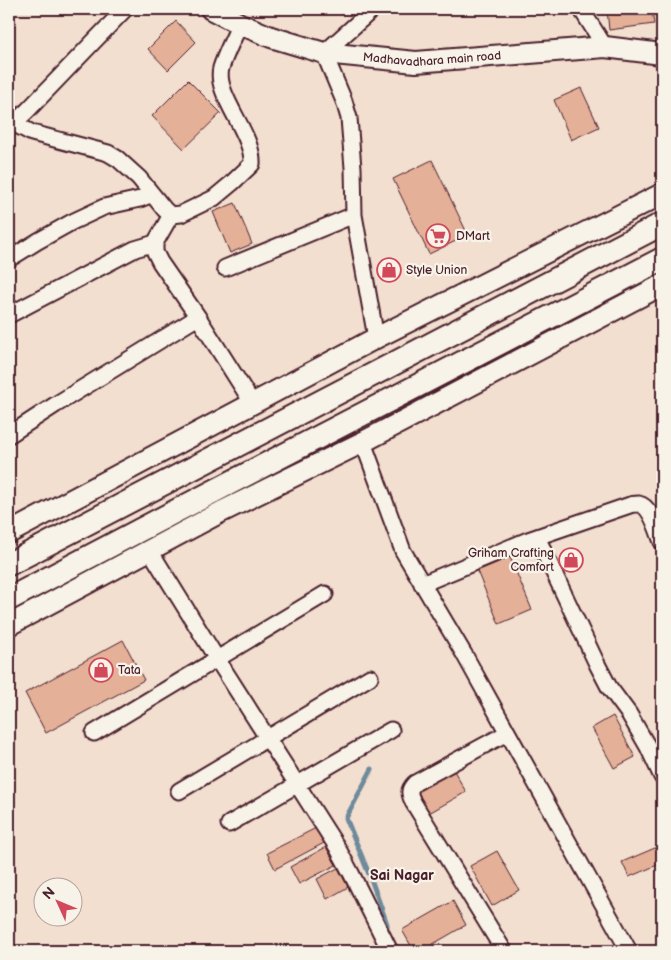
<svg xmlns="http://www.w3.org/2000/svg" width="671" height="960" font-family="'Balsamiq Sans',sans-serif">
	<rect width="100%" height="100%" fill="#f2dfd0"/>
	<filter id="ink" filterUnits="userSpaceOnUse"><feTurbulence type="fractalNoise" baseFrequency=".02" numOctaves="2"/><feDisplacementMap in="SourceGraphic" scale="10" xChannelSelector="R" yChannelSelector="G"/><feConvolveMatrix kernelMatrix="1 2 1 2 8 2 1 2 1" color-interpolation-filters="sRGB"/></filter>
	<g filter="url(#ink)">
		<g fill="none" stroke-linecap="round" stroke-linejoin="round">
			<!-- stream -->
			<path stroke="#6e8a9b" stroke-width="5" d="M372,769L346,818L371,879L387,924V935"/>
		</g>
		<!-- building -->
		<path fill="#e5b098" stroke="#4a1f2b" d="M607,9H652L654,24L609,30Z
			M176,21L196,42L168,70L148,49Z
			M188,80L221,113L184,149L152,116Z
			M581,88L599,127L571,140L554,100Z
			M432,160L468,235L429,254L393,179Z
			M235,203L252,244L230,253L213,212Z
			M510,557L532,610L499,624L477,571Z
			M123,640L144,680L46,733L25,693Z
			M613,716L635,757L614,768L592,728Z
			M453,769L466,792L429,813L415,790Z
			M316,828L324,843L275,869L267,853Z
			M662,845V863L629,877L622,862Z
			M326,847L336,865L299,884L290,867Z
			M497,851L519,890L492,906L470,866Z
			M338,868L348,887L327,899L317,879Z
			M453,901L466,925L421,951H414L402,930Z"/>
		<g fill="none" stroke-linecap="round" stroke-linejoin="round">
			<!-- street casing -->
			<g stroke="#4a1f2b" stroke-width="19">
				<path id="street" d="M373,9L324,53L344,101L349,118L353,168L354,215L376,338
					M581,9L605,47
					M13,123L32,133L108,153L118,159L139,178L165,210L171,215L181,214L214,198L232,183L252,164C254,134 214,95 221,68C225,55 234,37 240,24
					M9,128L27,111L125,9
					M171,215L155,243V252L160,262L198,317L253,404
					M9,259L38,241L72,222L104,207L140,199L152,194
					M225,268L354,215
					M9,315L135,249L155,243
					M9,435L55,405L198,317
					M363,442L403,551L464,654L629,951
					M537,537L597,664L609,687L629,714L648,747L662,777
					M149,549L217,659L337,847L351,873L390,951
					M422,584L528,540L630,505C632,504 637,504 639,504C651,506 658,532 662,542
					M94,733L325,594
					M179,791L370,677
					M229,824L391,730
					M504,951L413,802C409,793 408,790 415,783L507,733"/>
			</g>
			<!-- secondary casing -->
			<g stroke="#4a1f2b" stroke-width="24">
				<g id="secondary">
					<path id="s1" d="M211,9L240,24L271,37L324,53L416,62L605,47L662,54"/>
					<path d="M9,533L376,338L662,194"/>
					<path d="M9,625L221,512L363,442L662,285"/>
				</g>
			</g>
			<!-- primary casing -->
			<g stroke="#4a1f2b" stroke-width="26">
				<path id="primary" d="M9,564L662,224
					M9,599L176,511L662,259"/>
			</g>
			<!-- street -->
			<use href="#street" stroke="#f7f3e8" stroke-width="15"/>
			<!-- secondary -->
			<use href="#secondary" stroke="#f7f3e8" stroke-width="20"/>
			<!-- primary -->
			<use href="#primary" stroke="#f7f3e8" stroke-width="22"/>
		</g>
	</g>
	<!-- icons -->
	<defs>
		<g id="supermarket-ring" transform="scale(1.25)"><circle r="9.5" fill="#f7f3e8" stroke="#d1495b" stroke-width="1.5"/><path d="M-6-5.5h2.5l.6 2H6L4.5 2H-2.5L-4.4-4H-6ZM-1.5 3.2a1.3 1.3 0 1 0 .1 0ZM3 3.2a1.3 1.3 0 1 0 .1 0Z" fill="#d1495b"/></g>
		<g id="shop-ring" transform="scale(1.25)"><circle r="9.5" fill="#f7f3e8" stroke="#d1495b" stroke-width="1.5"/><path d="M-5-2.5h2.3a2.7 3.5 0 0 1 5.4 0H5L5.5 6h-11ZM-1.5-2.5h3a1.5 2.3 0 0 0-3 0Z" fill="#d1495b"/></g>
	</defs>
	<g fill-rule="evenodd">
		<use href="#supermarket-ring" x="438" y="236"/>
		<use href="#shop-ring" x="389" y="270"/>
		<use href="#shop-ring" x="571" y="560"/>
		<use href="#shop-ring" x="101" y="670"/>
	</g>
	<g text-anchor="middle" stroke-width="4.5" stroke-linejoin="round" paint-order="stroke">
		<!-- street labels -->
		<g font-size="12" fill="#4a1f2b" stroke="#f7f3e8">
			<text dy="4" stroke="none"><textPath href="#s1" startOffset="230">Madhavadhara main road</textPath></text>
		</g>
		<!-- poi labels -->
		<g font-size="12" fill="#4a1f2b" stroke="#f7f3e8" text-anchor="start">
			<text x="456" y="240">DMart</text>
			<text x="406" y="274">Style Union</text>
			<text x="554" y="557" text-anchor="end">Griham Crafting<tspan x="554" dy="14">Comfort</tspan></text>
			<text x="118" y="674">Tata</text>
		</g>
		<!-- neighbourhood labels -->
		<g font-size="14" font-weight="bold" fill="#4a1f2b" stroke="#f7f3e8">
			<text x="402" y="880">Sai Nagar</text>
		</g>
	</g>
	<!-- margin -->
	<rect width="671" height="960" fill="none" stroke="#f7f3e8" stroke-width="30"/>
	<rect x="15" y="15" width="641" height="930" fill="none" stroke="#4a1f2b" stroke-width="2" filter="url(#ink)"/>
	<!-- north arrow -->
	<g transform="translate(58 902) rotate(314)"><circle r="24" fill="#f7f3e8" stroke="#b29e9c"/>
	<path d="M0-4L9 19L0 12L-9 19Z" fill="#d1495b"/>
	<text y="-8" font-size="14" font-weight="bold" text-anchor="middle" fill="#4a1f2b">N</text>
	</g>
</svg>
